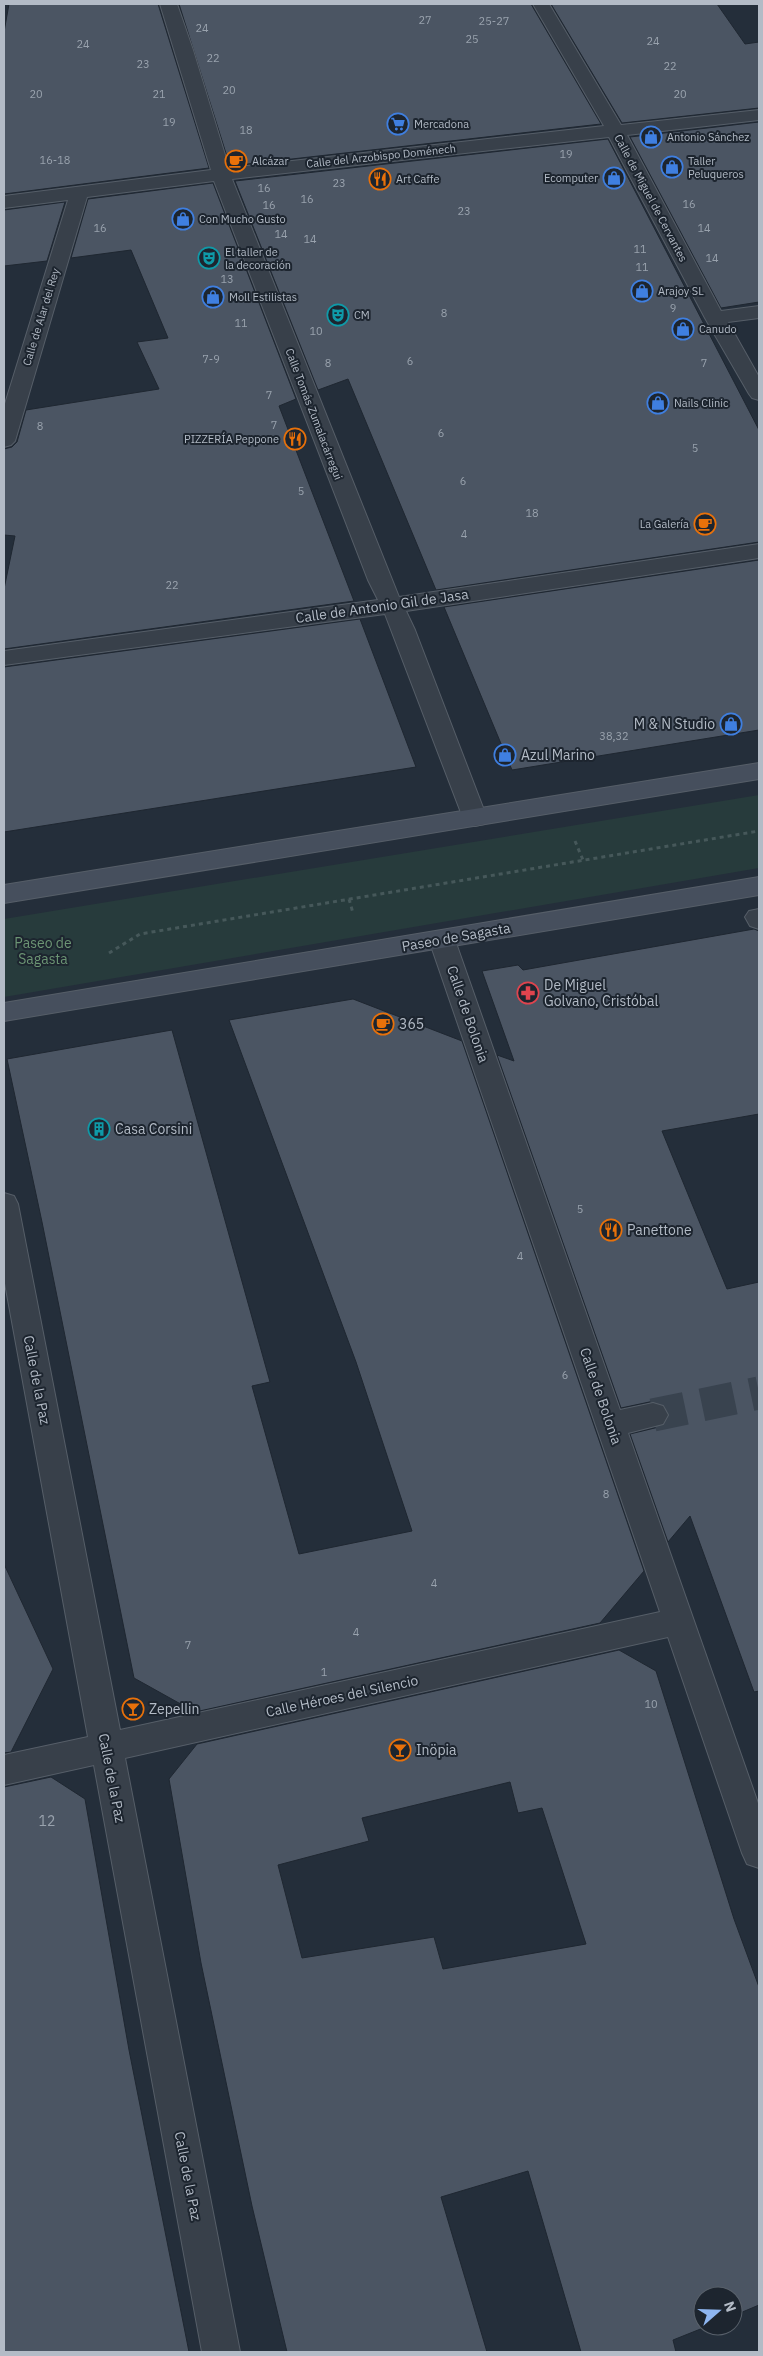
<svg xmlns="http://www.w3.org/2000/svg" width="763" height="2356" font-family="'IBM Plex Sans',sans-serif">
	<rect width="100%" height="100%" fill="#242e3a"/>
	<!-- green -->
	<path fill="#273b3c" d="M759,795V868L4,997V919Z"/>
	<!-- building -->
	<path fill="#4b5563" stroke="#1f2731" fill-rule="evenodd" d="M9,4H158L209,168L4,194V32Z
		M179,4H531L601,124L230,166Z
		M551,4H717L745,44L759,42V108L622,123Z
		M759,122V302L721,308L630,137Z
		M608,139L759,430V542L436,590L348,379L318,390L235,181Z
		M213,183L296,399L279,406L354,601L4,649V589L15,536L4,535V449L12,447L17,442L26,410L159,389L137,342L168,338L131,250L71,258L88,199Z
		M65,202L47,261L4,266V210Z
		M759,560V730L512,770L444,607Z
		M360,619L416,767L4,832V667Z
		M754,929L759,931V1114L662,1131L727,1289L759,1282V1691L754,1692L690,1516L668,1542L630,1434L663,1426L670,1414L664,1404L654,1401L621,1408L497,1055L514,1061L482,971L518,965L523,970Z
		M353,999L462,1041L644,1571L600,1623L195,1712L134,1678L42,1222L7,1059L172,1030L270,1382L252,1386L299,1554L412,1531L356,1362L229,1020Z
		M4,1564L53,1669L11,1752L4,1753Z
		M619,1650L656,1671L734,1919L759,1987V2305L733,2316V2296H703V2326H708L673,2340L676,2352H581L528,2171L441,2197L487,2352H287L252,2206L201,1963L169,1779L197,1744ZM510,1782L518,1813L542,1808L586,1944L443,1969L434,1937L302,1958L278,1865L369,1841L362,1818Z
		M51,1777L85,1799L129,2050L189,2352H4V1787Z"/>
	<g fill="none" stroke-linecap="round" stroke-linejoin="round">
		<!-- street-tunnel -->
		<path stroke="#39434f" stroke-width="33" stroke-dasharray="33 17" stroke-linecap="butt" d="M653,1415L759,1393"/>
		<!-- street casing -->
		<g stroke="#565e68" stroke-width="2">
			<path id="street" d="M160,4H177L193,50L229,168L604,126L533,4H549L621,125L759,110V120L627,135L721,311L759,306V318L728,322L759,377V400L752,398L749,394L705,318L609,137L232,179L399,597L759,544V558L406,611L415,630L487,818L484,824L475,826L466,824L463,818L385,614L4,665V651L378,600L368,580L214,181L87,197L15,441L11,445L4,447V407L68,200L4,208V196L211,170Z
				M759,909V929L750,926L745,917L749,911Z
				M442,931L451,934L455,940L620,1410L653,1403L663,1406L668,1415L663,1424L628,1433L759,1806V1868L747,1864L742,1853L668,1637L125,1758L240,2352H202L94,1765L4,1785V1755L88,1737L4,1278V1193L14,1196L18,1204L120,1730L660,1612L429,940L433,934Z"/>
		</g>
		<!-- secondary casing -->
		<g stroke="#565e68" stroke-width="2">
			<path id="secondary" d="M759,763V779L4,903V885Z
				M759,877V895L4,1021V1003Z"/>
		</g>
		<!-- path -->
		<path stroke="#46585a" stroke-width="3" stroke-dasharray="4 4" stroke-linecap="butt" d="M575,841L583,860
			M349,899L353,913
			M109,953L140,934L759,831"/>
		<!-- street -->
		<use href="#street" fill="#38404a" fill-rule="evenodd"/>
		<!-- secondary -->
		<use href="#secondary" fill="#464f5d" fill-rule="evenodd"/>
	</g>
	<!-- icons -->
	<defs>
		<g id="supermarket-ring" transform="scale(1.125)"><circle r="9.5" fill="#1d252f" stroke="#3f7fe0" stroke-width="1.5"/><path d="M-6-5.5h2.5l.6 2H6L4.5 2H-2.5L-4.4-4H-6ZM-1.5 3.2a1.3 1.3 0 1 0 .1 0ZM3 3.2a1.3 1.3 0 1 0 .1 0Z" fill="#3f7fe0"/></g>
		<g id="shop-ring" transform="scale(1.125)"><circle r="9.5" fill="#1d252f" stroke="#3f7fe0" stroke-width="1.5"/><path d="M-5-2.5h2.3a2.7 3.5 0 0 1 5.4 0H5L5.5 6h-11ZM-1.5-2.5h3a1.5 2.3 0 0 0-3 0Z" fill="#3f7fe0"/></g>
		<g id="cafe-ring" transform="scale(1.125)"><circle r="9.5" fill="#1d252f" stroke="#e8710a" stroke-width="1.5"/><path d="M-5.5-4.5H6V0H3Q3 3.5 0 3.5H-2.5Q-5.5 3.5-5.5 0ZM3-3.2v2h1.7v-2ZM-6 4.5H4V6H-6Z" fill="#e8710a"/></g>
		<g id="restaurant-ring" transform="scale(1.125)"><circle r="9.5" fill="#1d252f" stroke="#e8710a" stroke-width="1.5"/><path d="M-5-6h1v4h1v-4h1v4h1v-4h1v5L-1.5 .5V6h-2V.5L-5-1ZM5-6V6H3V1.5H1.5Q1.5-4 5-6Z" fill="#e8710a"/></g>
		<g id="theatre-ring" transform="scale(1.125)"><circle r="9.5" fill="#1d252f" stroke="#0f9aa8" stroke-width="1.5"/><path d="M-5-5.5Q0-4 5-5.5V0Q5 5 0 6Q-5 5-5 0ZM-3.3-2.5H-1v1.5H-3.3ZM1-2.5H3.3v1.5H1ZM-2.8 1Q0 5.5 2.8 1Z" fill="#0f9aa8"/></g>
		<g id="pharmacy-ring" transform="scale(1.125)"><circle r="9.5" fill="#1d252f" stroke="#e0444e" stroke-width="1.5"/><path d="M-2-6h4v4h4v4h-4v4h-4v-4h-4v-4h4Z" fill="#e0444e"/></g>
		<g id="building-ring" transform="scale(1.125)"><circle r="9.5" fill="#1d252f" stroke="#0f9aa8" stroke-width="1.5"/><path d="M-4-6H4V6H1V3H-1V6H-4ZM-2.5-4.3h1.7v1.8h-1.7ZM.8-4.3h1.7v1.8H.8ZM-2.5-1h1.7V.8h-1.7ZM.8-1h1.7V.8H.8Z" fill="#0f9aa8"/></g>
		<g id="bar-ring" transform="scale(1.125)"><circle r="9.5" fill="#1d252f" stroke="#e8710a" stroke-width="1.5"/><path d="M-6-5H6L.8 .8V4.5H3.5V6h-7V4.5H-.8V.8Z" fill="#e8710a"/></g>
	</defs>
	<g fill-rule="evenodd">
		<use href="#supermarket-ring" x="398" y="124"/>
		<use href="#shop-ring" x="651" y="137"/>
		<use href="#cafe-ring" x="236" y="161"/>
		<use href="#shop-ring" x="672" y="167"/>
		<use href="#shop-ring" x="614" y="178"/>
		<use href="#restaurant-ring" x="380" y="179"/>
		<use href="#shop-ring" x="183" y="219"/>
		<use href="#theatre-ring" x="209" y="258"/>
		<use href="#shop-ring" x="642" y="291"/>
		<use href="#shop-ring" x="213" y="297"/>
		<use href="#theatre-ring" x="338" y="315"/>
		<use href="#shop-ring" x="683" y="329"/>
		<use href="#shop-ring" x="658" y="403"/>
		<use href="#restaurant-ring" x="295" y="439"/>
		<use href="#cafe-ring" x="705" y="524"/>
		<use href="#shop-ring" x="731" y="724"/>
		<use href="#shop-ring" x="505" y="755"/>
		<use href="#pharmacy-ring" x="528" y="993"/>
		<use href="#cafe-ring" x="383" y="1024"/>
		<use href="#building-ring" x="99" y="1129"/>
		<use href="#restaurant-ring" x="611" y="1230"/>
		<use href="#bar-ring" x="133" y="1709"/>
		<use href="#bar-ring" x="400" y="1750"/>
	</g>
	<g text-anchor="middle" stroke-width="4" stroke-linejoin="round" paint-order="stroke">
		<!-- number labels -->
		<g font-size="11" fill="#99a2ad">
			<text x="425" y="24">27</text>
			<text x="494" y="25">25-27</text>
			<text x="202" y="32">24</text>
			<text x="472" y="43">25</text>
			<text x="653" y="45">24</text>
			<text x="83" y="48">24</text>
			<text x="213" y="62">22</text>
			<text x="143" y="68">23</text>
			<text x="670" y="70">22</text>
			<text x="229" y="94">20</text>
			<text x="36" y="98">20</text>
			<text x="159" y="98">21</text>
			<text x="680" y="98">20</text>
			<text x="169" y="126">19</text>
			<text x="246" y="134">18</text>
			<text x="566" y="158">19</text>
			<text x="55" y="164">16-18</text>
			<text x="339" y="187">23</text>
			<text x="264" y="192">16</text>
			<text x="307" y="203">16</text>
			<text x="689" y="208">16</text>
			<text x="269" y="209">16</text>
			<text x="464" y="215">23</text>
			<text x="100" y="232">16</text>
			<text x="704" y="232">14</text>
			<text x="281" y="238">14</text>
			<text x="310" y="243">14</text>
			<text x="640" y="253">11</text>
			<text x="712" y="262">14</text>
			<text x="642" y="271">11</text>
			<text x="227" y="283">13</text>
			<text x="673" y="312">9</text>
			<text x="444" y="317">8</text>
			<text x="241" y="327">11</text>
			<text x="316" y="335">10</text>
			<text x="211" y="363">7-9</text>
			<text x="410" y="365">6</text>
			<text x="328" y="367">8</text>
			<text x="704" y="367">7</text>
			<text x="269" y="399">7</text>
			<text x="274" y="429">7</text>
			<text x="40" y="430">8</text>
			<text x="441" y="437">6</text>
			<text x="695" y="452">5</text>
			<text x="463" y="485">6</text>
			<text x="301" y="495">5</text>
			<text x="532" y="517">18</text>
			<text x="464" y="538">4</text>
			<text x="172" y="589">22</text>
			<text x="614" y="740">38,32</text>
			<text x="580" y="1213">5</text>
			<text x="520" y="1260">4</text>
			<text x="565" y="1379">6</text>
			<text x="606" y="1498">8</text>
			<text x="434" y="1587">4</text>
			<text x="356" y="1636">4</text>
			<text x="188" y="1649">7</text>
			<text x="324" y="1676">1</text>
			<text x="651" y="1708">10</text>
		</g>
		<!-- far-poi labels -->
		<g font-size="11" fill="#b3bbc6" stroke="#1d252f" text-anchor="start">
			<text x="414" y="128">Mercadona</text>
			<text x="667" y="141">Antonio Sánchez</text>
			<text x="252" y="165">Alcázar</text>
			<text x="688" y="165">Taller<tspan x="688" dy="13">Peluqueros</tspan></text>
			<text x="598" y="182" text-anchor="end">Ecomputer</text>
			<text x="396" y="183">Art Caffe</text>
			<text x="199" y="223">Con Mucho Gusto</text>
			<text x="225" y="256">El taller de<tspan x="225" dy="13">la decoración</tspan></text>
			<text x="658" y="295">Arajoy SL</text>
			<text x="229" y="301">Moll Estilistas</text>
			<text x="354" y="319">CM</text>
			<text x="699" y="333">Canudo</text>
			<text x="674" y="407">Nails Clinic</text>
			<text x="279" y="443" text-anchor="end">PIZZERÍA Peppone</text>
			<text x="689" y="528" text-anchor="end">La Galería</text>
		</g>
		<!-- far-street labels -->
		<g font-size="11" fill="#b3bbc6" stroke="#1d252f">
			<text transform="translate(381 156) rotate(-6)" y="4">Calle del Arzobispo Doménech</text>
			<text transform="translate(651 198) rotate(62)" y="4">Calle de Miguel de Cervantes</text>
			<text transform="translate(41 317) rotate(-73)" y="4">Calle de Alar del Rey</text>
			<text transform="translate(314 414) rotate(69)" y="4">Calle Tomás Zumalacárregui</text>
		</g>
		<!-- street labels -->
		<g font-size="14" fill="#b3bbc6" stroke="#1d252f">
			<text transform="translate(382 606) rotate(-8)" y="5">Calle de Antonio Gil de Jasa</text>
			<text transform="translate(456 937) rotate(-10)" y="5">Paseo de Sagasta</text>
			<text transform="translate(468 1014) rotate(71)" y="5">Calle de Bolonia</text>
			<text transform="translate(37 1380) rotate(79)" y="5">Calle de la Paz</text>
			<text transform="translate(601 1396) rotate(71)" y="5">Calle de Bolonia</text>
			<text transform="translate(342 1696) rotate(-12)" y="5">Calle Héroes del Silencio</text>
			<text transform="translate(112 1778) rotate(79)" y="5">Calle de la Paz</text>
			<text transform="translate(188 2176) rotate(79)" y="5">Calle de la Paz</text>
		</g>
		<!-- poi labels -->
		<g font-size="14" fill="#b3bbc6" stroke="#1d252f" text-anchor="start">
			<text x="715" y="729" text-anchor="end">M &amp; N Studio</text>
			<text x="521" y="760">Azul Marino</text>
			<text x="544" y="990">De Miguel<tspan x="544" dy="16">Golvano, Cristóbal</tspan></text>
			<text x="399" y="1029">365</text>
			<text x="115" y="1134">Casa Corsini</text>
			<text x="627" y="1235">Panettone</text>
			<text x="149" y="1714">Zepellin</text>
			<text x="416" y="1755">Inöpia</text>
		</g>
		<!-- park labels -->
		<g font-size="14" fill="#6c9574" stroke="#1d252f">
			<text x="43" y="948">Paseo de<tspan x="43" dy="16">Sagasta</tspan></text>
		</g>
		<!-- near-number labels -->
		<g font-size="14" fill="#99a2ad">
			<text x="47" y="1826">12</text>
		</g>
	</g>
	<!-- border -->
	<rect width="763" height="2356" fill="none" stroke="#b3bbc6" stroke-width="10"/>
	<!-- north arrow -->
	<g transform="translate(718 2311) rotate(70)"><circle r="24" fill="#1d252f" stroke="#59616b"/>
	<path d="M0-4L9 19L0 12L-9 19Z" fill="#8eb6f1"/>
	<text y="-8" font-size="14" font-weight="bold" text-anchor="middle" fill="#b3bbc6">N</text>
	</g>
</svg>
